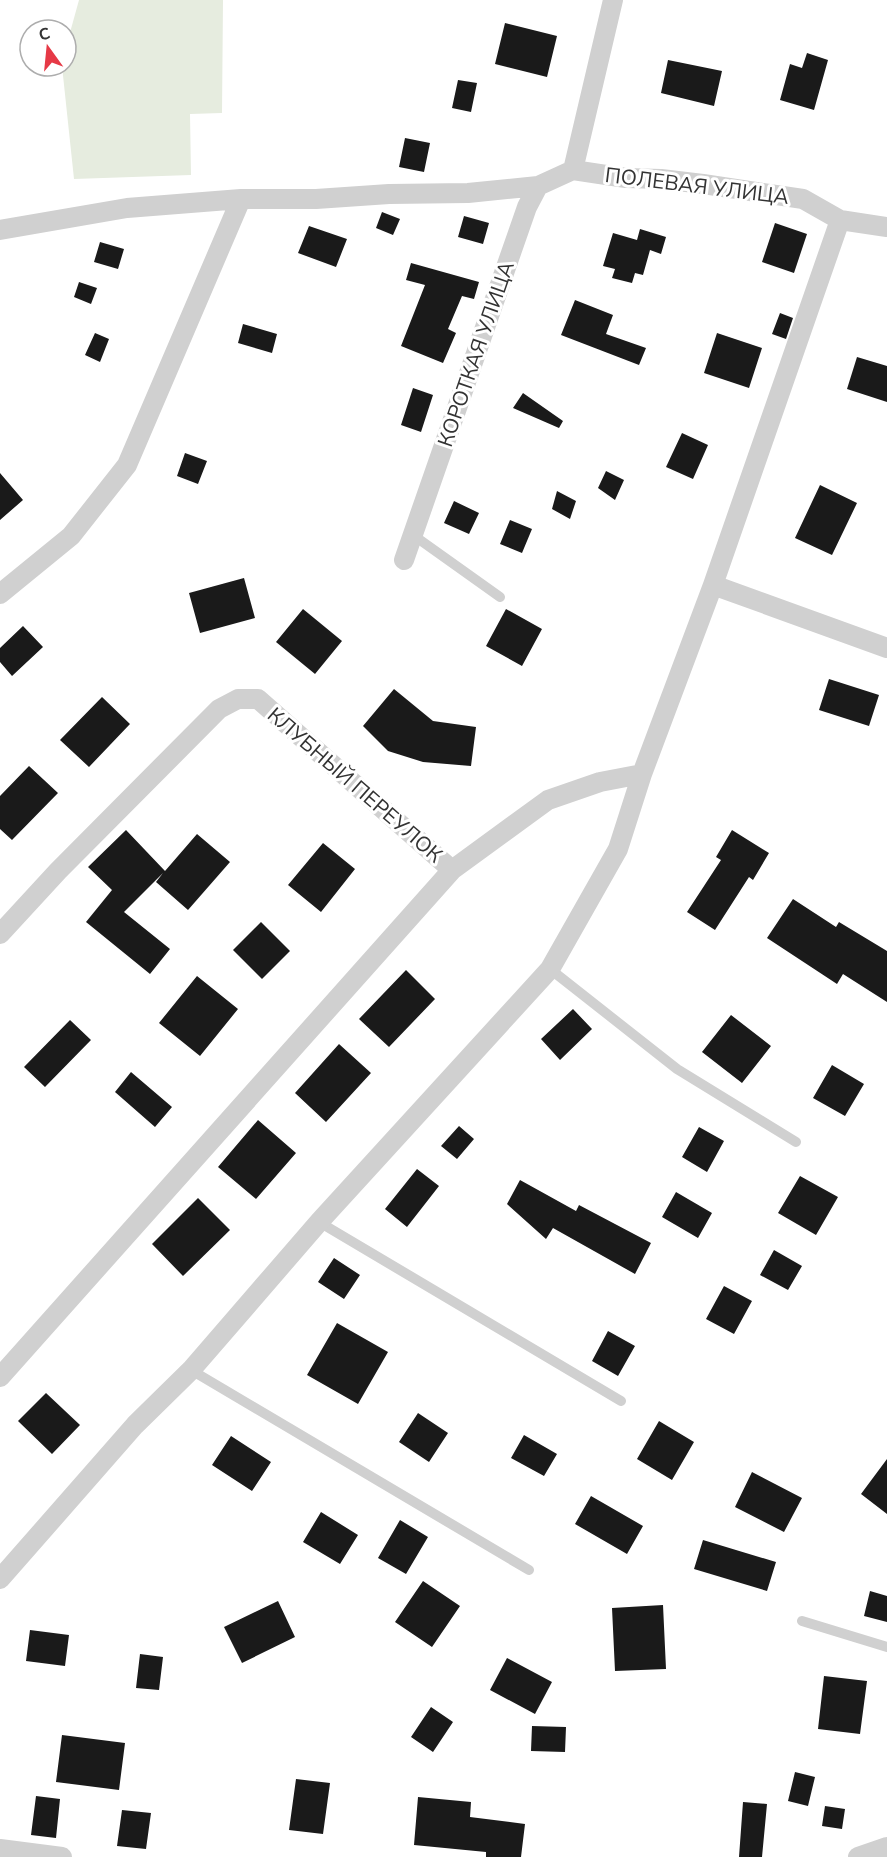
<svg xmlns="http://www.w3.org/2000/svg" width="887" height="1857" font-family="'Nunito Sans',sans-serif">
	<rect width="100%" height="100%" fill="#fff"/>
	<!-- green -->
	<path fill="#e6ecdf" d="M79,0H223L222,113L190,114L191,175L74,179L62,66H66V47Z"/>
	<!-- building -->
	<path fill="#1a1a1a" d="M505,23L557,36L547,77L495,64Z
		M807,53L828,60L814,110L780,100L790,64L802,68Z
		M668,60L722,71L714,106L661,93Z
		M458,80L477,83L471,112L452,108Z
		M405,138L430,143L424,172L399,167Z
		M382,212L400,219L393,235L376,228Z
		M464,216L489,223L483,244L458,237Z
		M775,223L807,234L794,273L762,262Z
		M309,226L347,239L336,267L298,253Z
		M640,229L666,237L661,254L650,250L643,275L635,273L632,283L612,278L615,269L603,266L613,233L637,240Z
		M100,242L124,249L118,269L94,262Z
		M411,263L479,282L474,299L462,296L448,329L456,333L443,363L401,346L425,285L406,280Z
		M79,282L97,288L91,304L74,297Z
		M575,300L613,315L606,334L646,348L639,365L561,335Z
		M780,313L793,318L786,339L772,334Z
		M243,324L277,334L272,353L238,343Z
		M95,333L109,339L100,362L85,355Z
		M717,333L762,348L749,388L704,373Z
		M857,357L887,366V402L847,389Z
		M413,388L433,395L421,432L401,425Z
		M523,393L563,421L559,428L513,408Z
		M682,433L708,445L693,479L666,467Z
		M185,453L207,461L198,484L177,476Z
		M606,471L624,480L615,500L598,488Z
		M0,473L23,500L0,520Z
		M820,485L857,503L832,555L795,538Z
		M557,491L576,501L570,519L552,509Z
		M454,501L479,513L469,534L444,523Z
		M510,520L532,529L522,553L500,544Z
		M244,578L255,618L200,633L189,593Z
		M303,609L342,641L315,674L276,642Z
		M506,609L542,629L522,666L486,646Z
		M23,626L43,647L12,676L0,662V648Z
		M829,679L879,695L869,726L819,710Z
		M394,689L433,721L476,727L471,766L423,762L388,751L363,726Z
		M102,697L130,724L89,767L60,740Z
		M29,766L58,793L12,840L0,829V796Z
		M126,830L165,871L197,834L230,862L188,910L156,882L163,873L124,912L170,949L150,974L86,922L112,890L88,867Z
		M732,830L769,853L753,880L749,877L715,930L687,912L721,860L716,857Z
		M323,843L355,869L321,912L288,885Z
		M793,899L836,927L839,922L887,951V1002L843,974L837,984L767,938Z
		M261,922L290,951L262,979L233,950Z
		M406,970L435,999L389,1047L359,1019Z
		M197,976L238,1009L200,1056L159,1023Z
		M573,1009L592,1029L560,1060L541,1039Z
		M731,1015L771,1046L742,1083L702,1052Z
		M70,1020L91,1040L45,1087L24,1067Z
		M339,1044L371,1073L326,1122L295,1093Z
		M832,1065L864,1084L845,1116L813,1098Z
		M131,1072L172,1107L155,1127L115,1092Z
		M258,1120L296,1153L256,1199L218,1167Z
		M459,1126L474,1139L457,1159L441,1146Z
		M699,1127L724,1141L707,1172L682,1157Z
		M417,1169L439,1186L407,1227L385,1209Z
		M800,1176L838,1197L816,1235L778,1213Z
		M520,1180L576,1211L579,1205L651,1243L635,1274L553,1228L546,1239L507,1204Z
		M676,1192L712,1213L698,1238L662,1217Z
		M198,1198L230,1230L183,1276L152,1244Z
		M774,1250L802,1266L788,1290L760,1275Z
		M334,1258L360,1275L344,1299L318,1282Z
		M724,1286L752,1301L734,1334L706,1319Z
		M337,1323L388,1352L358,1404L307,1375Z
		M608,1331L635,1346L618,1376L592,1361Z
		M46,1393L80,1425L52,1454L18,1421Z
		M418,1413L448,1433L429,1462L399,1442Z
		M659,1421L694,1442L672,1480L637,1459Z
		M524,1435L557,1454L544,1476L511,1458Z
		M231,1436L271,1462L252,1491L212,1465Z
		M887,1459V1514L861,1494Z
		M752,1472L802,1498L784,1532L735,1507Z
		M591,1496L643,1526L627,1554L575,1524Z
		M321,1512L358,1535L340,1564L303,1542Z
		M400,1520L428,1537L406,1574L378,1558Z
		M703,1540L776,1562L767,1591L694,1569Z
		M423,1581L460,1606L432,1647L395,1622Z
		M870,1591L887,1596V1622L864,1616Z
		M278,1601L295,1637L242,1663L224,1627Z
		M663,1605L666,1669L615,1671L612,1608Z
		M30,1630L69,1635L65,1666L26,1661Z
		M140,1654L163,1657L159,1690L136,1688Z
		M507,1658L552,1682L535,1714L490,1690Z
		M824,1676L867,1681L860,1734L818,1729Z
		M431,1707L453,1722L433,1752L411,1737Z
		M532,1726L566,1727L565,1752L531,1751Z
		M62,1735L125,1743L119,1790L56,1782Z
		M795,1772L815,1777L808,1806L788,1801Z
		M296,1779L330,1783L323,1834L289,1830Z
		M36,1796L60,1799L56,1838L31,1835Z
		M418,1797L471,1802L470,1817L525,1824L521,1857H486V1852L414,1845Z
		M743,1802L767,1804L762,1857H739Z
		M825,1806L845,1809L842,1829L822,1826Z
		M122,1810L151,1813L146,1849L117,1846Z"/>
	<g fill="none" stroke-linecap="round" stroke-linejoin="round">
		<!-- lane -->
		<path stroke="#d0d0d0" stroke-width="10" d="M413,535L500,597
			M550,969L677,1069L796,1142
			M319,1222L621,1401
			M191,1370L529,1570
			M802,1621L887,1647"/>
		<!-- street -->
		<path stroke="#d0d0d0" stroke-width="20" d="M573,170L626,178L661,179L703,184L803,199L840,220L887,227
			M573,170L613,0
			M0,230L127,208L241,199H316L389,194L468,193L538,186
			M404,560L527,207L538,186L573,170
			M713,585L887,648
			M0,594L71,536L127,465L241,199
			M0,934L58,871L219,709L238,699H258L452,870
			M0,1377L452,870L548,800L600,782L642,774
			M0,1579L135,1425L191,1370L319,1222L550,969L618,849L642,774L713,585L840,220
			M0,1849L62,1857
			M858,1857L887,1847"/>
	</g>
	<g text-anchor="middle" stroke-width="6" stroke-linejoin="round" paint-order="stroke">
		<!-- street labels -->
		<g font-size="21" fill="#333" stroke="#fff">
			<text transform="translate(697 186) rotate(7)" y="7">ПОЛЕВАЯ УЛИЦА</text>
			<text transform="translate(476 354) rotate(-71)" y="7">КОРОТКАЯ УЛИЦА</text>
			<text transform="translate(355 785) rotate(41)" y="7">КЛУБНЫЙ ПЕРЕУЛОК</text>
		</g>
	</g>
	<!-- north arrow -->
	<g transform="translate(48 48) rotate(345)"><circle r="28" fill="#ffffff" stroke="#adadad" stroke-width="1.5"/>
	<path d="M0-4.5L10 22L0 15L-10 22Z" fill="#e63946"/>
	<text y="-9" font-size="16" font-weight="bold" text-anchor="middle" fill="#333333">С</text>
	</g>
</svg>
